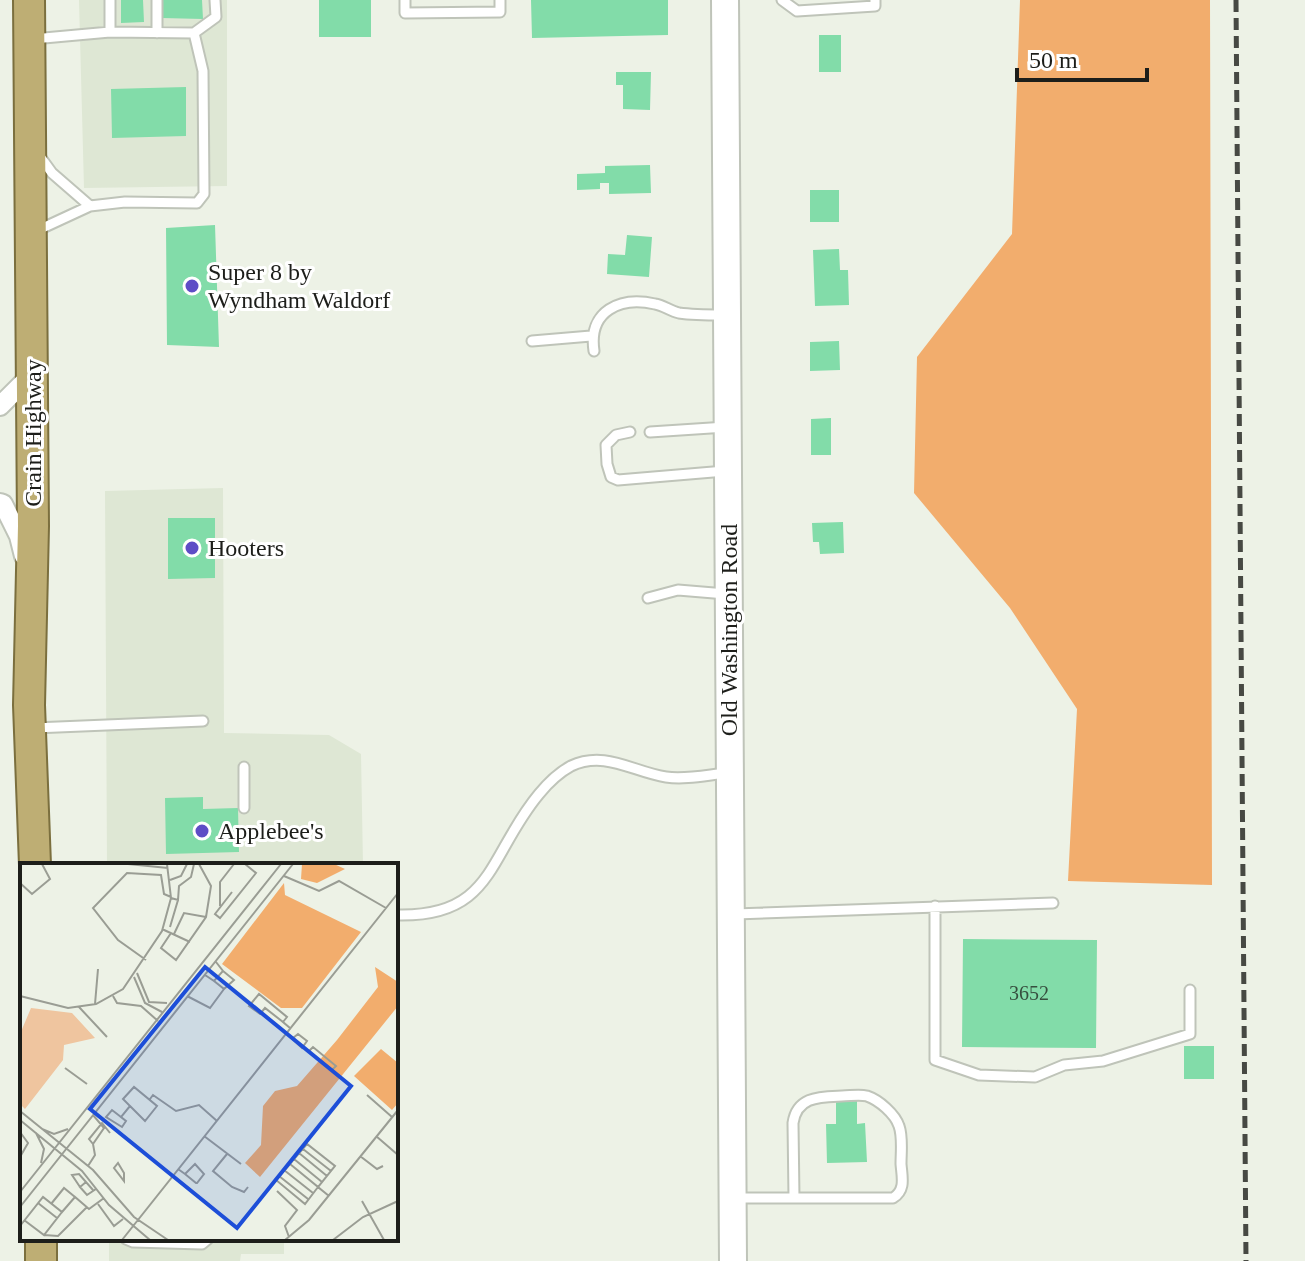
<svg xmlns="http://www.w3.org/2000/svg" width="1305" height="1261" font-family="Georgia,serif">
	<rect width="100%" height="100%" fill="#edf2e6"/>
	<!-- built -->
	<path fill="#dee7d4" d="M79,0H227V186L84,188Z
		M223,488L224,733L329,735L361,754L363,865H107L105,491Z
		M109,1239H284V1254H241L240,1261H109Z"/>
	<!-- forest -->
	<path fill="#f2ad6d" d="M1020,0H1210L1212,885L1068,881L1077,709L1010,608L914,493L917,357L1012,234Z"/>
	<!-- building -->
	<path fill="#82dca9" d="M121,0H143L144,22L121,23Z
		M162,0H202L203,19L162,18Z
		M319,0H371V37H319Z
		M531,0H668V35L532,38Z
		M819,35H841V72H819Z
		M616,72H651L650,110L623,109V85H616Z
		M186,87V136L112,138L111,89Z
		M650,165L651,193L609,194V183H600V189L577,190V174L605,173V166Z
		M810,190H839V222H810Z
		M215,225L219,347L167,345L166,228Z
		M627,235L652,237L649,277L607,274L608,254L625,255Z
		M839,249L840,270H848L849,305L815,306L813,250Z
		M839,341L840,370L810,371V342Z
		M831,418V455H811V419Z
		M168,518H215V578L168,579Z
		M843,522L844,553L820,554L819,542H813L812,523Z
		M203,797V809L238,808L239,852L166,854L165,798Z
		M963,939L1097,940L1096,1048L962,1047Z
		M1184,1046H1214V1079H1184Z
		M836,1101H857V1124L865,1123L867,1162L827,1163L826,1124H836Z"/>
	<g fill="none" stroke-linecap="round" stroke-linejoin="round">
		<!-- service casing -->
		<g stroke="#bfc4b9" stroke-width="13">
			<path id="service" d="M157,0V33
				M405,0V13L500,12V0
				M782,0L797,11L875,6V0
				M194,33L216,17L215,0
				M33,39L110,32V0
				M39,155L52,173L90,206
				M36,231L90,206L125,202L197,203L204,194L203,71L194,33L110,32
				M532,341L591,336
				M594,351C588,311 620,296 655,304C663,305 670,311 679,313C693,315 709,315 723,315
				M630,432L616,435L606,445L607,464L611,477L618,480L725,471
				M650,432L726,427
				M648,598L678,590L726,594
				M34,728L203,721
				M244,808V767
				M935,906V1060L979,1075L1035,1077L1064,1065L1103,1061L1190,1034V990
				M735,914L1053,903
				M396,915C494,918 488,855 539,794C548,783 558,773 571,766C605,750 633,772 666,777C685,780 707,775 727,773
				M737,1198H893C906,1190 902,1177 901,1164C901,1152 903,1137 899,1126C895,1114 879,1100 867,1096C859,1094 850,1096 842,1096C820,1097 797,1096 793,1123L794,1198
				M126,1239L133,1242L202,1244L208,1239"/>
		</g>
		<!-- minor casing -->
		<g stroke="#bfc4b9" stroke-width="22">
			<path id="minor" d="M0,406L32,374
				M0,503L3,504L19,536L24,556"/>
		</g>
		<!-- secondary casing -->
		<g stroke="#bfc4b9" stroke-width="30">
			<path id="secondary" d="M725,0L733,1261"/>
		</g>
		<!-- trunk casing -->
		<g stroke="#7b6f3e" stroke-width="34">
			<path id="trunk" d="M29,0L33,526L29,705L35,865
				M41,1261V1239"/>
		</g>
		<!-- service -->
		<use href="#service" stroke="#fff" stroke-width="9"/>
		<!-- minor -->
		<use href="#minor" stroke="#fff" stroke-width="18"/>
		<!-- secondary -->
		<use href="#secondary" stroke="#fff" stroke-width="26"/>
		<!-- trunk -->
		<use href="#trunk" stroke="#beae74" stroke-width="30"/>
		<!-- rail -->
		<path stroke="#474943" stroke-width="5" stroke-dasharray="12 6" stroke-linecap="butt" d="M1236,0L1246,1261"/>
	</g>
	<!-- markers -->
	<g fill="#5e4dc6" stroke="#fff" stroke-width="3">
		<circle cx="192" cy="286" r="8"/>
		<circle cx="192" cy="548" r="8"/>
		<circle cx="202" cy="831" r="8"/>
	</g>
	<g text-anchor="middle" stroke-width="6" stroke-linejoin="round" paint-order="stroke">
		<!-- number labels -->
		<g font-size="20" fill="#364e3e">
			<text x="1029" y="1000">3652</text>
		</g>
		<!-- poi labels -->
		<g font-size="24" fill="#1d1e1a" stroke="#fff" text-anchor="start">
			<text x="208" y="280">Super 8 by<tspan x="208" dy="28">Wyndham Waldorf</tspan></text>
			<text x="208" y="556">Hooters</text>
			<text x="218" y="839">Applebee's</text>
		</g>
		<!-- street labels -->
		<g font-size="24" fill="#1d1e1a" stroke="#fff">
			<text transform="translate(33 433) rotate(-90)" y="8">Crain Highway</text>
			<text transform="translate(729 630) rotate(-90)" y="8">Old Washington Road</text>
		</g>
	</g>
	<!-- overview -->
	<g transform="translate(20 863)">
		<rect width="378" height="378" fill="#edf2e6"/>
		<path d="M11,145L52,150L75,175L44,182L43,197L5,246L0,241V171Z" fill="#efc59f"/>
		<path d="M282,1H314L325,6L297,20L281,16ZM264,20L265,32L341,69L282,145H261L202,101ZM355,104L378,119V143L240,314L225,300L241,282L243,243L255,228L277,223L317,177L358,124ZM361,186L378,200V240L372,247L334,213Z" fill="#f2ad6d"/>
		<path fill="none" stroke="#9a9d94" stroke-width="2" d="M108,1L148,5M264,13L299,28L319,18L366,45M150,17L161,13L167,1M0,20L12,31L30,16L22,1M212,29L195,51L200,55L236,10L225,1M151,35L158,37L159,23L171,14L174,1M200,43V19L214,1M150,64L158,37M142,66L170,79M151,70L141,85L156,97L186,54L191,23L179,1M154,71L164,50L186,54M126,97L98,77L73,45L107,10L141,12L144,31L151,34M203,108L214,117L204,126M117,110L129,139L147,140M185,112L194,118L203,108L196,99M114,114L125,140L142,149M0,133L48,145L76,141L103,126L142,68L151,35L147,1M93,133L97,140L121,143L138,158M167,133L190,145L204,126L194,118M75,141L78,106M59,144L87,174M263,159L245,145L240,151L229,143L239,131L267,154L263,159L270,165M266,170L282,185L287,178L278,171L273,175M283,184L312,207L316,203L293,184L289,188M45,205L67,221M347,232L372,254M130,236L133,232L156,248L179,242L197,258M0,248L73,307L114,354L148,377M101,254L92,247L86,254L102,264L106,258L101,254L110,243L103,236L114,224L137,243L125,258L110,243M0,257L62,308L89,342L130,377M22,266L34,271L48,266M0,269L8,280L0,294M16,270L24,286L21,300M184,273L221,301M356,273L378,292M73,281L69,276L82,260L90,270M283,286L311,308M279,290L307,313M207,291L193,308L212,324L224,329L228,324M340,293L357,306L363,303M274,296L302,319M98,300L104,310V318L94,305ZM270,301L298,324L285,341L256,317L270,301L274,296L287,281L315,303L298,324L309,333M68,303L75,292L73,281L84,265L73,252M158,306L165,311L176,320H177L184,311L175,301L165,311M264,307L293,330M259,313L288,336M66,319L60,324L67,332L76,326M60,324L52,312L59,311L73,327M257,328L277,347L265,363L269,374M0,329L261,1M342,338L364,377M18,340L37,355M31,341L44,325L55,334M78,341L94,363L103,356M0,344L273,1M4,357L24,372L42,349M0,363L23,334L42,349L55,334L69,346L84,335M24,372L38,373L67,344M102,377L378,30M265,377L289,357L378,247M313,377L343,354L378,338"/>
		<path fill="#1d4ed8" fill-opacity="0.15" stroke="#1d4ed8" stroke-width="4" d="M185,104L331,223L217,365L70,246Z"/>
		<rect width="378" height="378" fill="none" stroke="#1d1e1a" stroke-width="4"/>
	</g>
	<!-- scale -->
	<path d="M1017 68v12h130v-12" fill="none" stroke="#1d1e1a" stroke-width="4"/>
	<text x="1029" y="68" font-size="24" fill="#1d1e1a" stroke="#ffffff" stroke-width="6" paint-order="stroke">50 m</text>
</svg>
